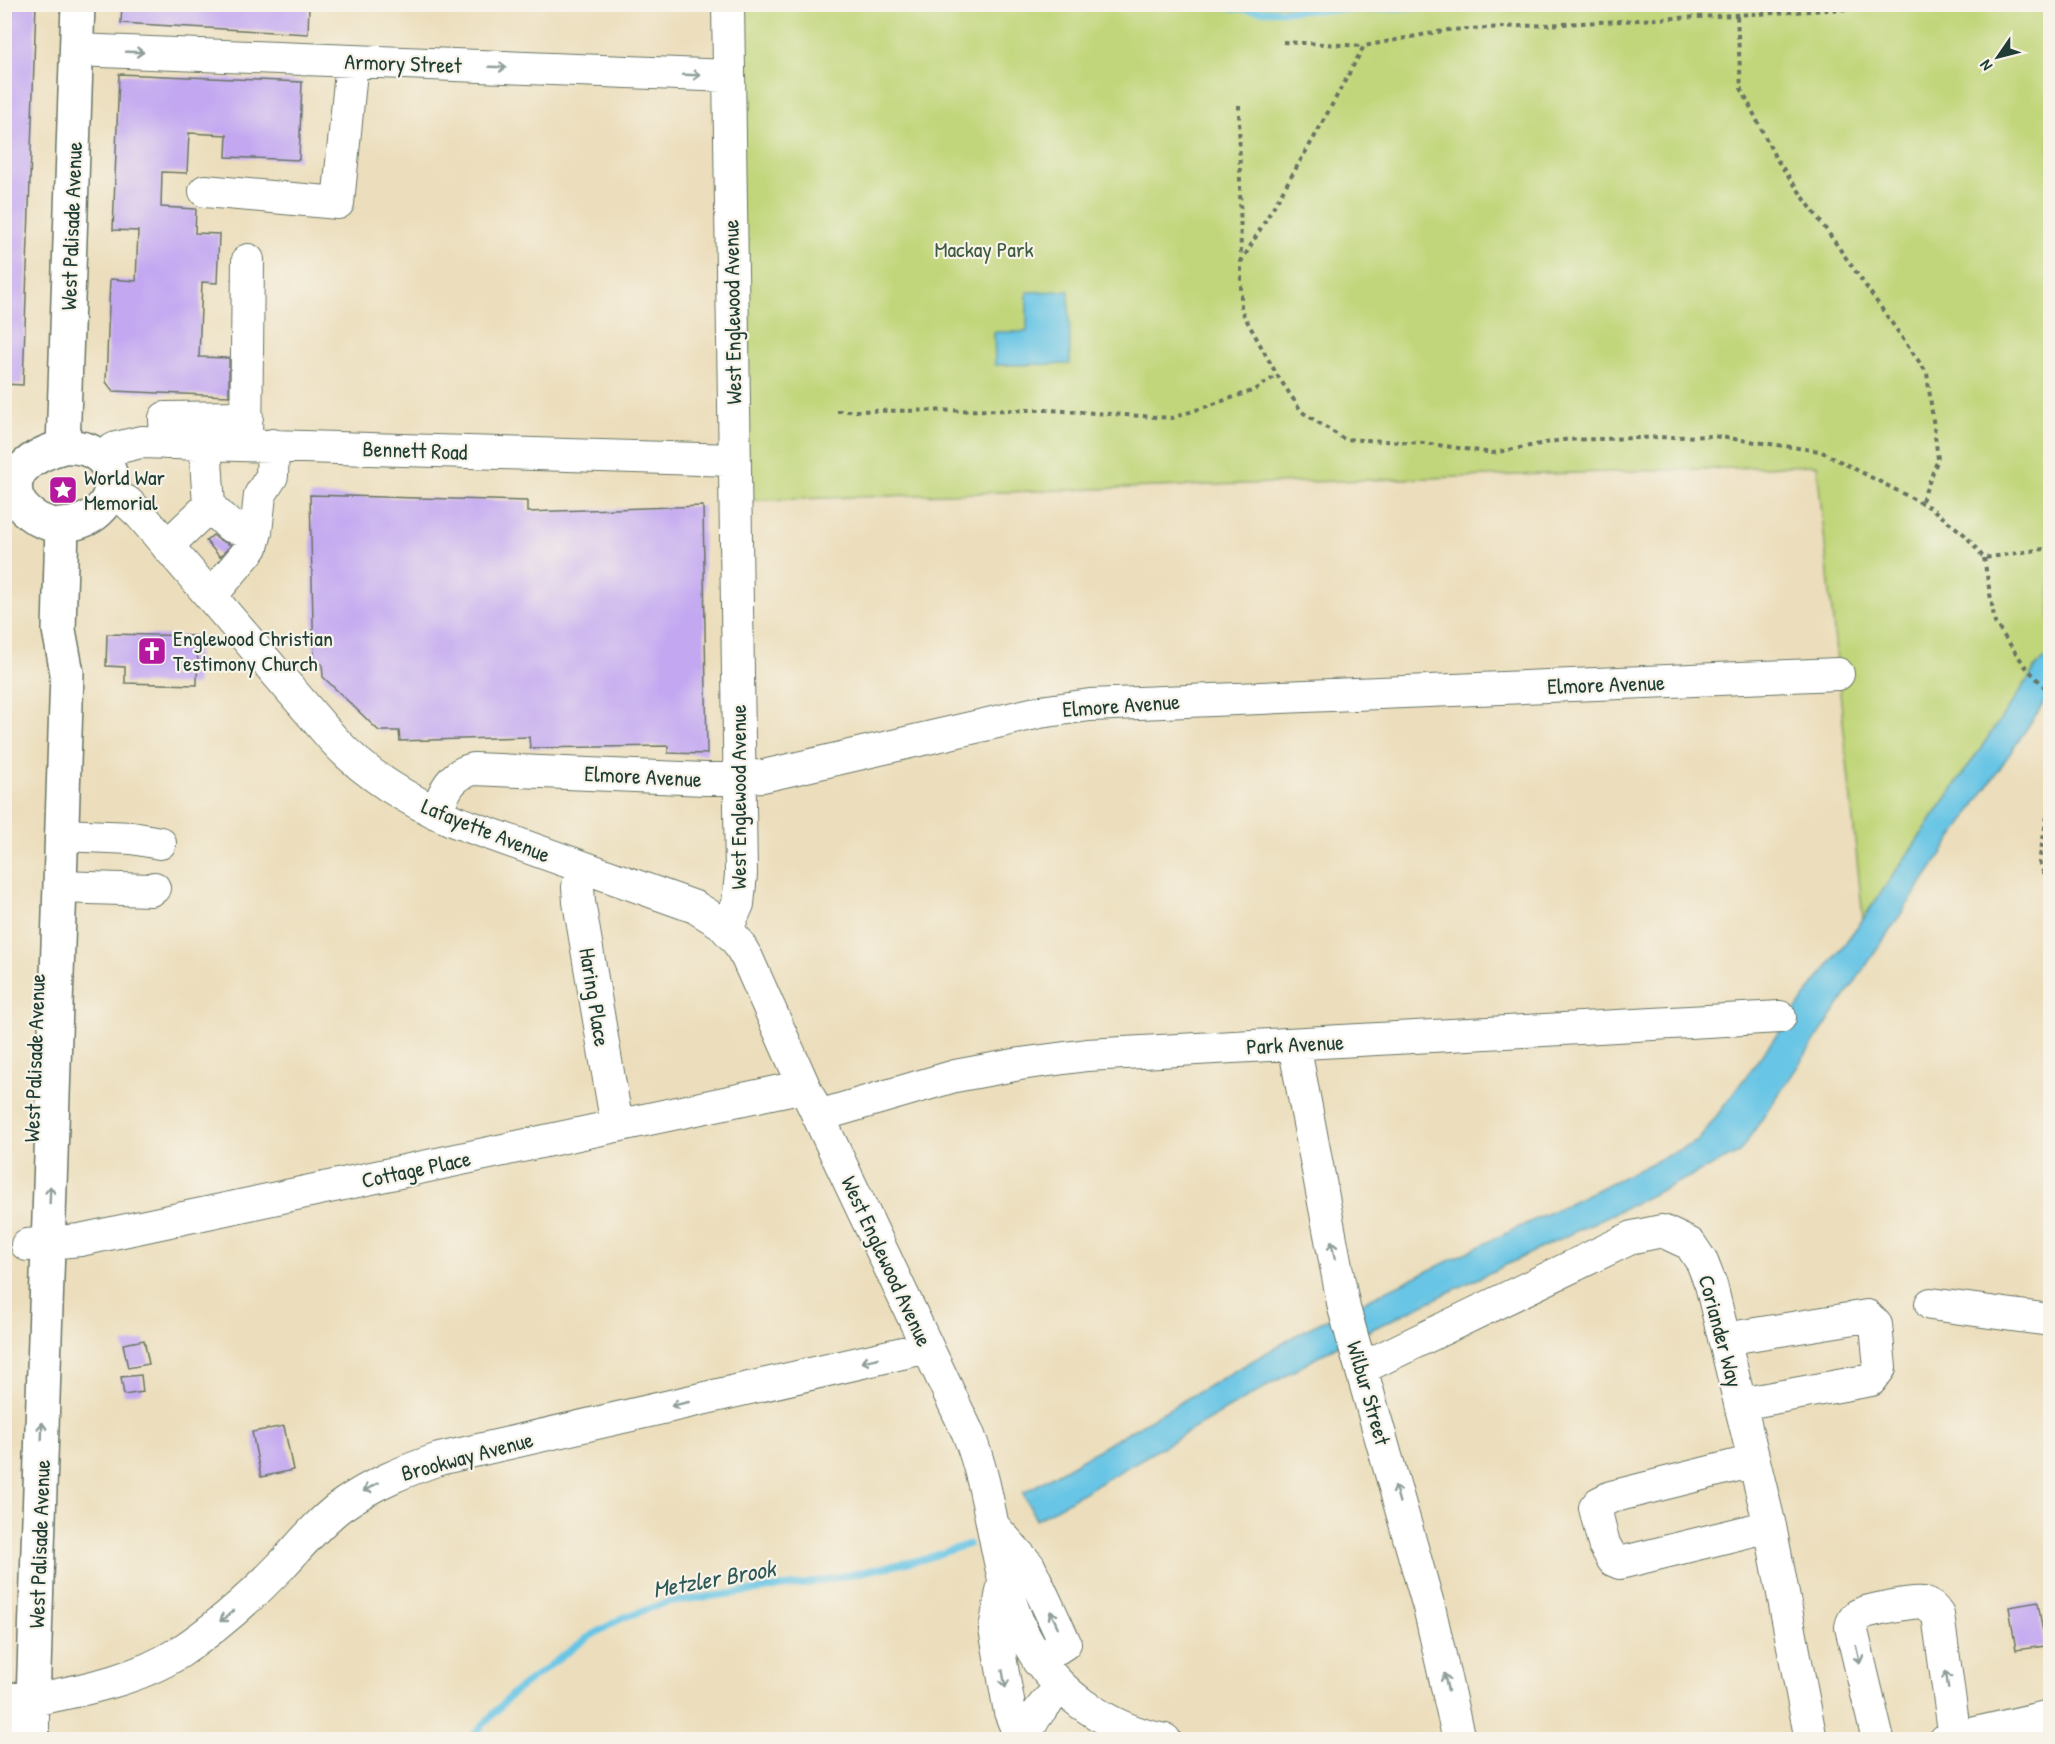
<svg xmlns="http://www.w3.org/2000/svg" width="2055" height="1744" font-family="'Patrick Hand',sans-serif">
	<rect width="100%" height="100%" fill="#f7f3e8"/>
	<filter id="ink" filterUnits="userSpaceOnUse"><feTurbulence type="fractalNoise" baseFrequency=".0167" numOctaves="2"/><feDisplacementMap in="SourceGraphic" scale="12" xChannelSelector="R" yChannelSelector="G"/><feConvolveMatrix kernelMatrix="1 2 1 2 8 2 1 2 1" color-interpolation-filters="sRGB"/></filter>
	<filter id="wash" filterUnits="userSpaceOnUse"><feTurbulence type="fractalNoise" baseFrequency=".008" numOctaves="4" result="noise"/><feDisplacementMap in="SourceGraphic" scale="24" xChannelSelector="R" yChannelSelector="G"/><feGaussianBlur stdDeviation="1.35" result="paint"/><feColorMatrix in="noise" values="0 0 0 0 0 0 0 0 0 0 0 0 0 0 0 0 0 1.4 0 .05"/><feComposite in="paint" operator="in"/></filter>
	<g filter="url(#wash)">
		<rect width="100%" height="100%" fill="#ecdebc"/>
		<!-- green -->
		<path fill="#c1d67a" stroke="#708a57" stroke-width="1.5" d="M735,5H2050V654L2038,665L1863,919L1817,465L737,501Z"/>
		<!-- water -->
		<path fill="#67c5e5" stroke="#43818c" stroke-width="1.5" d="M1069,291L1070,364L995,365L994,332H1027V292Z
			M2050,654V696L2046,700L1739,1153L1335,1347L1036,1520L1023,1493L1309,1328L1698,1141L1863,919L2038,665Z"/>
		<g fill="none" stroke-linecap="round" stroke-linejoin="round">
			<!-- stream -->
			<path stroke="#67c5e5" stroke-width="7" d="M1197,4L1262,11L1377,9L1456,4
				M469,1740L513,1693L587,1638L622,1618L668,1602L805,1584L924,1559L969,1544"/>
		</g>
		<g id="blocks">
			<!-- building -->
			<path fill="#c3a8f1" d="M4,4H36L23,385L4,384Z
				M122,4H309L308,34L121,23Z
				M119,74L302,82L299,160L226,157L227,135L189,133L187,173L162,172L161,207L196,209L195,233L219,234L217,283L202,282L199,357L229,358V396L113,391L106,382L110,279L136,281L138,231L113,230Z
				M310,495L527,501V512L703,506L707,754L668,753V746L530,748L529,737L400,741L399,731H379L323,677L322,664H314Z
				M213,535L218,539L231,545L220,557L206,541Z
				M107,634L198,636L197,685L125,683V667L106,666Z
				M144,1340L149,1364L128,1368L123,1344Z
				M141,1375L143,1392L124,1395L121,1377Z
				M284,1426L293,1470L261,1477L252,1432Z
				M2038,1602L2045,1646L2016,1650L2009,1607Z"/>
		</g>
	</g>
	<g filter="url(#ink)">
		<use href="#blocks" fill-opacity="0" stroke="#677564" stroke-width="1.5"/>
		<g fill="none" stroke-linecap="round" stroke-linejoin="round">
			<!-- minor casing -->
			<g stroke="#677564" stroke-width="34">
				<path id="minor" d="M76,50L729,76
					M205,191L338,203L352,61
					M166,443L165,418L247,417
					M246,445L248,260
					M99,457L116,448L141,442L734,460
					M110,494L127,502L140,514L332,738C365,775 408,800 454,821L695,907L721,923L737,941L747,958L804,1086L968,1433C1007,1531 987,1634 1082,1704C1106,1721 1136,1735 1165,1740
					M209,506L230,526L256,532
					M167,546L209,506L205,444
					M211,596L252,547L256,532L260,495L272,476L273,445
					M436,813C444,792 450,774 474,769L705,779L763,776L1040,712L1090,705L1838,674
					M62,835L132,838L160,843
					M582,867L578,887L579,902L617,1126
					M60,887L151,890L154,888
					M727,929L738,904L741,874L728,4
					M1294,1044L1344,1308L1430,1611L1459,1740
					M818,1116L955,1076L1020,1064L1087,1055L1780,1017
					M27,1245L80,1240L804,1086
					M1931,1304L2050,1320
					M1724,1339L1867,1316L1876,1325L1880,1368L1871,1380L1740,1404
					M1362,1368L1633,1237L1662,1231L1690,1244L1702,1262L1711,1285L1770,1526L1811,1740
					M1754,1461L1611,1497L1599,1503L1595,1508L1604,1544L1613,1560L1620,1563L1770,1526
					M994,1527L1029,1566L1065,1643L1038,1661
					M1003,1586L995,1629L1010,1712L1021,1740
					M9,1740L10,1699
					M33,1740V1700C82,1690 137,1680 180,1652C216,1628 250,1598 280,1567C300,1546 318,1523 341,1506C372,1484 404,1471 439,1459L911,1351L927,1346
					M1026,1740C1030,1718 1046,1702 1062,1687
					M1878,1740L1851,1627C1852,1621 1854,1618 1858,1615C1868,1610 1913,1601 1923,1603C1930,1605 1935,1610 1938,1615L1955,1738
					M1945,1740L2050,1716"/>
			</g>
			<!-- major casing -->
			<g stroke="#677564" stroke-width="36">
				<path id="major" d="M63,447L78,4
					M63,447C128,442 128,523 60,525C32,525 0,495 23,468C34,456 48,451 63,447Z
					M4,1699L33,1700L67,673L59,630L62,525"/>
			</g>
			<!-- path -->
			<path stroke="#677564" stroke-width="4" stroke-dasharray="4.5 4.5" stroke-linecap="butt" d="M1945,4L1448,30L1364,46L1315,136L1241,262V310L1277,375L1302,412L1344,439L1424,443L1493,453L1561,440L1713,436L1820,451L1931,508L1965,535L1984,558L2050,548
				M1737,16L1741,88L1775,157L1927,373L1938,459L1921,503
				M1283,42L1364,46
				M1239,105L1241,262
				M837,411L1049,410L1172,418L1255,390L1277,375
				M1984,558L1995,623L2025,666L2050,693
				M2050,799L2039,862L2050,887"/>
			<!-- minor -->
			<use href="#minor" stroke="#fff" stroke-width="32"/>
			<!-- major -->
			<use href="#major" stroke="#fff" stroke-width="33"/>
		</g>
		<!-- one-way arrows -->
		<defs><path id="oneway-shaft" d="M-6 0H5M1.5-3L5.5 0L1.5 3" fill="none" stroke-width="1.6" stroke-linecap="round" stroke-linejoin="round" transform="scale(1.5)"/></defs>
		<g stroke="#8f9e9a">
			<use href="#oneway-shaft" transform="translate(135 52) rotate(2)"/>
			<use href="#oneway-shaft" transform="translate(498 67) rotate(2)"/>
			<use href="#oneway-shaft" transform="translate(692 75) rotate(2)"/>
			<use href="#oneway-shaft" transform="translate(50 1195) rotate(-88)"/>
			<use href="#oneway-shaft" transform="translate(1333 1250) rotate(-101)"/>
			<use href="#oneway-shaft" transform="translate(870 1360) rotate(167)"/>
			<use href="#oneway-shaft" transform="translate(680 1404) rotate(167)"/>
			<use href="#oneway-shaft" transform="translate(42 1431) rotate(-88)"/>
			<use href="#oneway-shaft" transform="translate(371 1487) rotate(150)"/>
			<use href="#oneway-shaft" transform="translate(1397 1494) rotate(-106)"/>
			<use href="#oneway-shaft" transform="translate(227 1616) rotate(142)"/>
			<use href="#oneway-shaft" transform="translate(1054 1619) rotate(-115)"/>
			<use href="#oneway-shaft" transform="translate(1858 1655) rotate(77)"/>
			<use href="#oneway-shaft" transform="translate(1004 1679) rotate(80)"/>
			<use href="#oneway-shaft" transform="translate(1947 1680) rotate(-98)"/>
			<use href="#oneway-shaft" transform="translate(1446 1682) rotate(-103)"/>
		</g>
	</g>
	<!-- icons -->
	<defs>
		<g id="sight-square" transform="scale(1.5)"><rect x="-9" y="-9" width="18" height="18" rx="4" fill="#b5179e" stroke="#f7f3e8"/><path d="M0-6L1.8-2.2L6-1.7L2.9 1.2L3.7 5.4L0 3.3L-3.7 5.4L-2.9 1.2L-6-1.7L-1.8-2.2Z" fill="#fff"/></g>
		<g id="church-square" transform="scale(1.5)"><rect x="-9" y="-9" width="18" height="18" rx="4" fill="#b5179e" stroke="#f7f3e8"/><path d="M-1.2-6h2.4v3.5h3.3v2.4h-3.3V6h-2.4V-.1h-3.3v-2.4h3.3Z" fill="#fff"/></g>
	</defs>
	<g fill-rule="evenodd">
		<use href="#sight-square" x="63" y="490"/>
		<use href="#church-square" x="152" y="651"/>
	</g>
	<g text-anchor="middle" stroke-width="4.5" stroke-linejoin="round" paint-order="stroke">
		<!-- street labels -->
		<g font-size="22" fill="#1f3d34" stroke="#f7f3e8">
			<text transform="translate(403 63) rotate(2)" y="8">Armory Street</text>
			<text transform="translate(71 226) rotate(-88)" y="8">West Palisade Avenue</text>
			<text transform="translate(732 312) rotate(-91)" y="8">West Englewood Avenue</text>
			<text transform="translate(415 450) rotate(2)" y="8">Bennett Road</text>
			<text transform="translate(1606 684) rotate(-2)" y="8">Elmore Avenue</text>
			<text transform="translate(1121 705) rotate(-4)" y="8">Elmore Avenue</text>
			<text transform="translate(643 776) rotate(3)" y="8">Elmore Avenue</text>
			<text transform="translate(738 797) rotate(-90)" y="8">West Englewood Avenue</text>
			<text transform="translate(486 830) rotate(22)" y="8">Lafayette Avenue</text>
			<text transform="translate(595 997) rotate(81)" y="8">Haring Place</text>
			<text transform="translate(1295 1044) rotate(-3)" y="8">Park Avenue</text>
			<text transform="translate(34 1058) rotate(-88)" y="8">West Palisade Avenue</text>
			<text transform="translate(416 1169) rotate(-12)" y="8">Cottage Place</text>
			<text transform="translate(887 1261) rotate(65)" y="8">West Englewood Avenue</text>
			<text transform="translate(1721 1331) rotate(75)" y="8">Coriander Way</text>
			<text transform="translate(1369 1393) rotate(74)" y="8">Wilbur Street</text>
			<text transform="translate(467 1456) rotate(-15)" y="8">Brookway Avenue</text>
			<text transform="translate(39 1544) rotate(-88)" y="8">West Palisade Avenue</text>
		</g>
		<!-- park labels -->
		<g font-size="22" fill="#3f5c42" stroke="#f7f3e8">
			<text x="984" y="257">Mackay Park</text>
		</g>
		<!-- poi labels -->
		<g font-size="22" fill="#1f3d34" stroke="#f7f3e8" text-anchor="start">
			<text x="84" y="485">World War<tspan x="84" dy="25">Memorial</tspan></text>
			<text x="173" y="646">Englewood Christian<tspan x="173" dy="25">Testimony Church</tspan></text>
		</g>
		<!-- water labels -->
		<g font-size="24" font-style="italic" fill="#2d5857" stroke="#f7f3e8">
			<text transform="translate(714 1579) rotate(-10)" y="8">Metzler Brook</text>
		</g>
	</g>
	<!-- margin -->
	<rect width="2055" height="1744" fill="none" stroke="#f7f3e8" stroke-width="24"/>
	<!-- north arrow -->
	<g transform="translate(1998 57) rotate(235)" stroke="#f7f3e8" stroke-width="4.5" paint-order="stroke">
	<path d="M0-4.5L10 22L0 15L-10 22Z" fill="#1f3d34"/>
	<text y="-9" font-size="16" font-weight="bold" text-anchor="middle" fill="#1f3d34">N</text>
	</g>
</svg>
